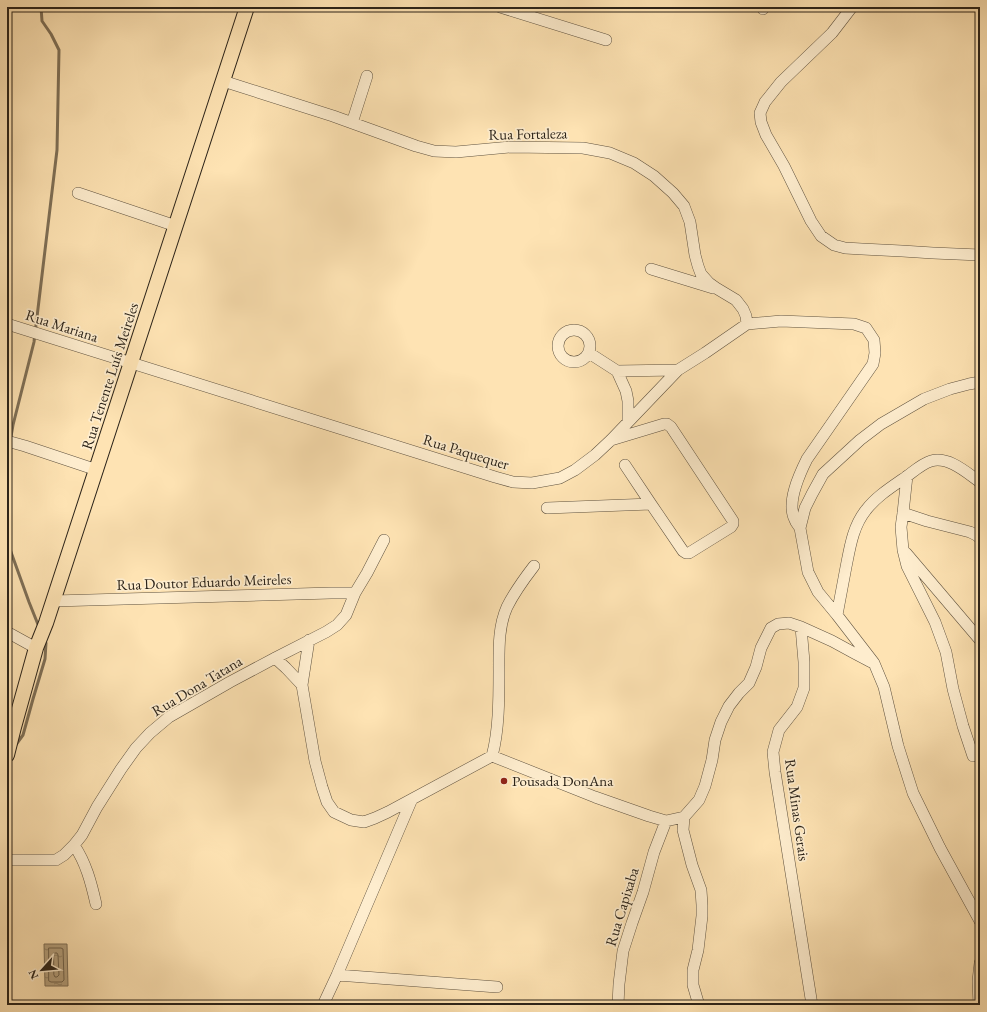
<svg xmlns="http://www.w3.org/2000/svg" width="987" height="1012" font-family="'EB Garamond',serif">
	<defs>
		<pattern id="water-ripples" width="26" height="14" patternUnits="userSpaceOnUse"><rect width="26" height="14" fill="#b6a27f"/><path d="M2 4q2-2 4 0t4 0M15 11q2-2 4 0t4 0" fill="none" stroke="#948467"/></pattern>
	</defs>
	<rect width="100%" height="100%" fill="#fee3b3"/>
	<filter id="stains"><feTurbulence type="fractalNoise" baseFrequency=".005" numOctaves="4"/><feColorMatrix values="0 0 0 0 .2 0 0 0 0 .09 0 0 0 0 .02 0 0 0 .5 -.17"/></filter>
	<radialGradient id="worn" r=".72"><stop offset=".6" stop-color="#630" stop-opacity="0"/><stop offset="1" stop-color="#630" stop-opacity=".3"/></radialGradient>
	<!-- water -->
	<path fill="url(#water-ripples)" stroke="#7e6f56" d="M44,944H67L68,986H45Z"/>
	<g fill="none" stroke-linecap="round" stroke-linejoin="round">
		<!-- shore -->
		<path stroke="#70624c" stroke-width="1" d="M49,948H61L63,949L64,980L62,982H51L49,981Z
			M54,953H57L58,955L59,975L57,977H55L54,975Z"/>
		<!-- stream -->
		<path stroke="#7e6f56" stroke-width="3" d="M7,460L13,425L34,342L57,150L59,50L51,34L42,21L41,7
			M7,541L29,602L39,627
			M15,746L23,735L33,699L45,659L46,643L44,640"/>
		<!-- minor casing -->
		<g stroke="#605340" stroke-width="12">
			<path id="minor" d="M500,7L606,40
				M852,7L832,33L781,82L765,102L760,113L761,122L766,135L784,166L811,221L821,236L834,245L845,248L862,249L902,251L933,253L980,255
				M763,9L764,7
				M223,81L333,116L416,146L434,151L456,152L511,147L583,148L610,153L634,163L654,176L673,193L684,206L690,222L695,255L698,266L701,274L709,283L716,288L736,300L743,309L746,316L747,324
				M352,123L367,76
				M78,193L176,226
				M651,269L713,288
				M7,324L495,477L513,482L532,483L560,478L575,470L595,455L611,440L678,370L705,353L747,324L781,321L854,324L866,328L874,340L875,353L873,364L807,459C799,475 786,503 795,520C796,523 798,525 800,528
				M558 346a16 16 0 1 1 32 0a16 16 0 1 1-32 0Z
				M589,353L617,371L678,370
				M617,371L626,391L628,401V422
				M980,382L969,384L950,389L924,399L881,424L860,440L823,474L812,494L805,508L800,528L808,572L818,592L837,615L874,663L884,687L898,746L913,793L940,848L980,921
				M611,440L664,424H667L671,427L733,521V524L731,527L689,553H686L683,551L651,504L625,465
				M7,441L25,446L97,470
				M907,476L903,513L901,527L903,550L907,566L935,622L946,652L953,689L963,726L973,756
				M547,508L651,504
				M903,513L927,521L970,532L976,535L980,538
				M906,553L980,640
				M54,601L331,593H355
				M837,615C840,599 843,583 846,567C850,547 853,526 866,510C876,497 890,488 903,479C912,473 921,464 931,461C949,456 967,473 980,482
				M801,627L804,662V688L797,707L779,730L773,752L775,772L812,1005
				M7,632L36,648
				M309,640L302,685L315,761L322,787L327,802L334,812L351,820L364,822L375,818L388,812L492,756C499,731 499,698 499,671C499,650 498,627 507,607C514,593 524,579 534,566
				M275,658L286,668L302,685
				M492,756L595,797L649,816L666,821L684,817
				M74,845C86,863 91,882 96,904
				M7,860H56L64,855L74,845L82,835L97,807L121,769L136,748L150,733L169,717L230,682L275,658L326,632L337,625L346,615L355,593L367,573L384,540
				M337,975L497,987
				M323,1005L337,975L412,799
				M618,1005L619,984L623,951L632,923L643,892L654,852L666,821
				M700,1005L698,1002L693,985V970L698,950L702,916V905L701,890L692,865L683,830L684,817L699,800L705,786L712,760L715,740L721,722L729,706L739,693L749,683L756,667L761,648L771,628L778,624L789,623L801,627L832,641L854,653L871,662
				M979,1005L978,981L980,963"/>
		</g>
		<!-- major casing -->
		<g stroke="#2b2319" stroke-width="16">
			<path id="major" d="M7,755L14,727L36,648L46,623L247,7"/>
		</g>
		<!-- minor -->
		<use href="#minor" stroke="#feedce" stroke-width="11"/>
		<!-- major -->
		<use href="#major" stroke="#fee3b3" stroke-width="14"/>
	</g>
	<!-- markers -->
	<circle fill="#8f2418" stroke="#feedce" stroke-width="1.5" cx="504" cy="781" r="4"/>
	<g text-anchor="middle" stroke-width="3.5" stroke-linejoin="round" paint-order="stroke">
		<!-- street labels -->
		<g font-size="15" fill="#2b2319" stroke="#feedce">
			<text transform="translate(528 134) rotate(-1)" y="5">Rua Fortaleza</text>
			<text transform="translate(62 326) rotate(18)" y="5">Rua Mariana</text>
			<text transform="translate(110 376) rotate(-72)" y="5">Rua Tenente Luís Meireles</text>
			<text transform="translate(466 452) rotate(17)" y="5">Rua Paquequer</text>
			<text transform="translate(204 582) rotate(-2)" y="5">Rua Doutor Eduardo Meireles</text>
			<text transform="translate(197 686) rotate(-31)" y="5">Rua Dona Tatana</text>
			<text transform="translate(797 810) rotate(82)" y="5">Rua Minas Gerais</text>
			<text transform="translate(622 907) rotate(-73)" y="5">Rua Capixaba</text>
		</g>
		<!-- poi labels -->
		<g font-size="15" fill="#2b2319" stroke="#feedce" text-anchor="start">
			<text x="512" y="786">Pousada DonAna</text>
		</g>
	</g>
	<!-- margin -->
	<rect width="987" height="1012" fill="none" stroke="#fee3b3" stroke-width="24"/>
	<rect x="8" y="8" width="971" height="996" fill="none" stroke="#2b2319" stroke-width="2"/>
	<rect x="12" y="12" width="963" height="988" fill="none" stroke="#2b2319"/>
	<!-- north arrow -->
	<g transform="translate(42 970) rotate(243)" stroke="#feedce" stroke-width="3" paint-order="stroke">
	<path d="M0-3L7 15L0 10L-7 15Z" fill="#2b2319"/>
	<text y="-6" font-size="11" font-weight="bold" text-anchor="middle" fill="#2b2319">N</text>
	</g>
	<rect width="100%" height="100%" filter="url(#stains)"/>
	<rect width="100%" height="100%" fill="url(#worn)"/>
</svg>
